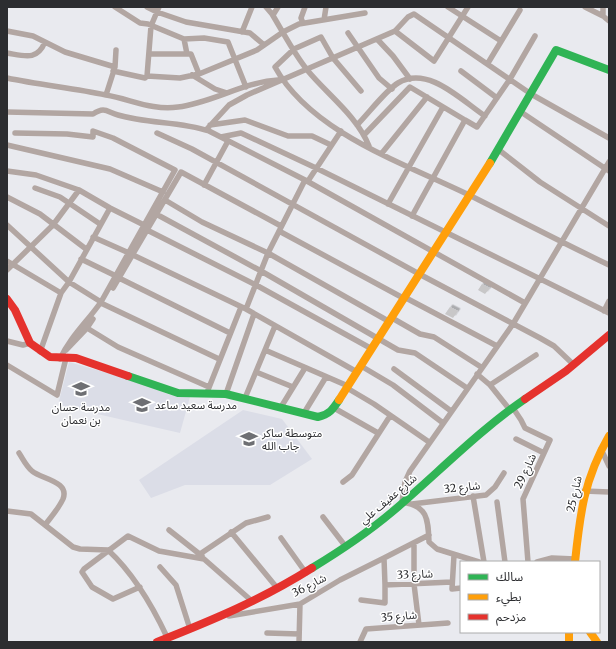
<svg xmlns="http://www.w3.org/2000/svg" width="616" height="649" font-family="Merriweather,'Noto Sans Arabic',serif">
	<defs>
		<filter id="shadow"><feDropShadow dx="2.5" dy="-2.5" stdDeviation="0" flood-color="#0004"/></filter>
	</defs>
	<rect width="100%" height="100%" fill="#e9eaef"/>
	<!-- built -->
	<path fill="#dbdde7" d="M69,362L139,382L170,395L190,397L180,433L58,405Z
		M243,410L282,419L312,459L270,485H185L151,498L139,480Z"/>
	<!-- building -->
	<path fill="#c8c7c8" filter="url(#shadow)" d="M482,284L490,288L485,294L478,290Z
		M450,307L458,311L453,318L445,314Z"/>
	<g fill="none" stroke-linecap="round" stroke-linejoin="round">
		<!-- street -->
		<path stroke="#b2a6a2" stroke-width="5.5" d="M115,7L140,23L148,24L184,39L204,38L228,42L246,87
			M147,7L157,12L186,22L250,33L263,44
			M266,7L272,14C283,32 294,54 308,71C328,95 357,116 369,146
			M448,7L501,41
			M585,7L603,16L609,21
			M273,15L278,7
			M603,16V7
			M324,20L326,7
			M303,23L301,18L305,7
			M7,31L33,36L65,52L115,67
			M395,31L434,61L468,7
			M242,32L252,7
			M348,33L379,78L392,89
			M184,39L187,54
			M377,39L393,56L410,79
			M7,53C25,56 37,61 45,42
			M149,54H191L199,74
			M488,63L520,10
			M113,71L145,78L147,76L151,26L159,7
			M461,71L497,98
			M192,75L215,89L227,93
			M147,76L180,78L199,74L257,50L283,32L299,24L365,13
			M7,78C40,85 73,88 106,95C130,99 153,111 178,107C212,103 243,82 278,80
			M361,91L333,58L321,37L294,49L275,67C311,133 406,164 471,196C517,219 563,243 609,265
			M106,95L115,67L116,50
			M7,112L93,114C105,106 107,112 118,115C148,124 180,121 209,131L305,180L525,303
			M521,112L609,171
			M465,120L477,127L510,79L535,36
			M210,125L245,120L288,136H312L331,145
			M357,125C368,114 386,90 398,83C428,65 461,100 485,116
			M206,130L229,105L247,95L395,31L408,17L414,14L531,94L609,138
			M15,133L67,134L93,137V131L113,138L175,170L101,302C87,322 70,337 60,359
			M157,133L192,149L421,275L540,338L554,346L574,365
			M364,135L410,87L465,120L412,216
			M221,137L241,133L316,168L609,313
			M7,145L110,169L163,192
			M499,150L540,182L609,226
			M382,153L427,97
			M7,171L36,175L79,190L110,208L144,225
			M308,181L341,131
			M204,185L228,141
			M35,188L60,197L100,224
			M7,197L40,214L86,249
			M165,200L202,222L268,253L390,322
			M388,204L443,107
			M156,214L261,271L398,350L415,353L467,388
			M7,225L69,282L101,302
			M147,230L256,285L372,349
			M279,231L405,299
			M93,237L129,253
			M133,255L246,309L357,372
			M81,259L116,276
			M7,261L61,293
			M7,270L53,225L79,190
			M119,278L230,333
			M113,288L181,172L281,226
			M406,298L497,346
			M103,304L219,359
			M246,309L268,253L305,180
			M604,311L609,301
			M392,318L420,334L434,337L481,367
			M87,328L118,347L209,387
			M7,341L23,345L30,343
			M66,350L87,328L93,319
			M265,350L348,386
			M40,352L61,293L69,282L110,208
			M7,365L57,395L66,358
			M361,366L393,385L443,423
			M394,369L451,411
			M256,372L293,387
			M477,374L490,385L510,410
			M490,385L536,355
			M347,388L374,404L429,442
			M208,390L241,307
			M226,394L254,314
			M245,398L275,326
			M281,407L305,368
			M334,408L378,433
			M513,408L521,420L525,428L550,440L523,499L528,562
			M304,413L326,377
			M516,439L544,453
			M601,449L609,466
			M19,453C23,459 26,466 32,471C41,479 70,481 63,499C59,508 51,517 45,525
			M343,482L352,475L390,416
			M584,491L609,492
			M473,496L484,562
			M497,502L505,562
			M412,504L486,495L495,487L504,473
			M7,511L31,514L73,547L80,549L108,550C134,574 152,605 167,637
			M323,517L346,547
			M169,530L202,556
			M231,532L278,589
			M429,535L384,558L385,585L452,582
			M281,538L306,573
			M414,543V584L419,625
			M200,554L246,523L268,517
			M454,555L452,589L461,588
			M479,562L437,549L429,542C428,519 428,506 402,502L405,482L410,471L513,324L609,162
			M537,562L552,558L575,559
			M160,567L176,585L190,629
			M140,587L113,599L92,587L82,572L84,569L128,536L159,551L204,559L253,602
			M361,600L385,603V585
			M229,616L300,604L340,580L384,558
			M267,633L299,634
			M299,642L300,604
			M360,642L366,629L448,623"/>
		<!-- fast -->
		<path stroke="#30b455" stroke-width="8" d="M490,163L556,50L609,70
			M128,376L178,393L226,394L318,417C329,415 333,409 339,400
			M312,568C340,551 367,533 392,512C436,475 477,432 525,399"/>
		<!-- slow -->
		<path stroke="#ff9f0a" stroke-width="8" d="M339,400L490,163
			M575,562C580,514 584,479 609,436
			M569,632V642
			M590,632L597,642"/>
		<!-- jam -->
		<path stroke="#e5322d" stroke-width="8" d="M7,299L15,310L30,343L50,357L76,358L128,376
			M525,399L566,371L609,335
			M157,642C213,620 261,600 312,568"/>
	</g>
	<!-- icons -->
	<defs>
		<g id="school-bare" transform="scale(1.38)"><path d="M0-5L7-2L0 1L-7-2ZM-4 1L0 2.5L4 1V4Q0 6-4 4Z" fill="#6e6f73" stroke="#fff" stroke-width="2.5" paint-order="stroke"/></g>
	</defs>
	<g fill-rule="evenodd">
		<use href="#school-bare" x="81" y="389"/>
		<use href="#school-bare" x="142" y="405"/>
		<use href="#school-bare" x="249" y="439"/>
	</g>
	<g text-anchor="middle" stroke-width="3" stroke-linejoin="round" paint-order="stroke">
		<!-- poi labels -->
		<g font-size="11" fill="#2c2d30" stroke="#fff" text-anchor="start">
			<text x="155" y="409">مدرسة سعيد ساعد</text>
			<text x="81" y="411" text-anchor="middle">مدرسة حسان<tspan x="81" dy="13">بن نعمان</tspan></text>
			<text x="262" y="437">متوسطة ساكر<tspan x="262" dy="13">جاب الله</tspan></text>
		</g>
		<!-- street labels -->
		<g font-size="11" fill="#2c2d30" stroke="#fff">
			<text transform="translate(525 471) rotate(-65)" y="4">شارع 29</text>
			<text transform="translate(462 487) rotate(-6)" y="4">شارع 32</text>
			<text transform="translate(574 494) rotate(-78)" y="4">شارع 25</text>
			<text transform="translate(388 499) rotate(-40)" y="4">شارع عفيف علي</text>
			<text transform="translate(415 574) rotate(-2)" y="4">شارع 33</text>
			<text transform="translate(309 585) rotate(-27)" y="4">شارع 36</text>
			<text transform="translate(399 616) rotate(-5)" y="4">شارع 35</text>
		</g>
	</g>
	<!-- border -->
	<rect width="616" height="649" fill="none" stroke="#2c2d30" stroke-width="16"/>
	<!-- legend -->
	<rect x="460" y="561" width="140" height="72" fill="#ffffff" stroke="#ababac"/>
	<rect x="468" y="574" width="20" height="6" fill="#30b455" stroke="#ababac"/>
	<text x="496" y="581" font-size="12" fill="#2c2d30">سالك</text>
	<rect x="468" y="594" width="20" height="6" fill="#ff9f0a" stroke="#ababac"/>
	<text x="496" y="601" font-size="12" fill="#2c2d30">بطيء</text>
	<rect x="468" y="614" width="20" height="6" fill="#e5322d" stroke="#ababac"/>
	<text x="496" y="621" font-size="12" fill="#2c2d30">مزدحم</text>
</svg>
